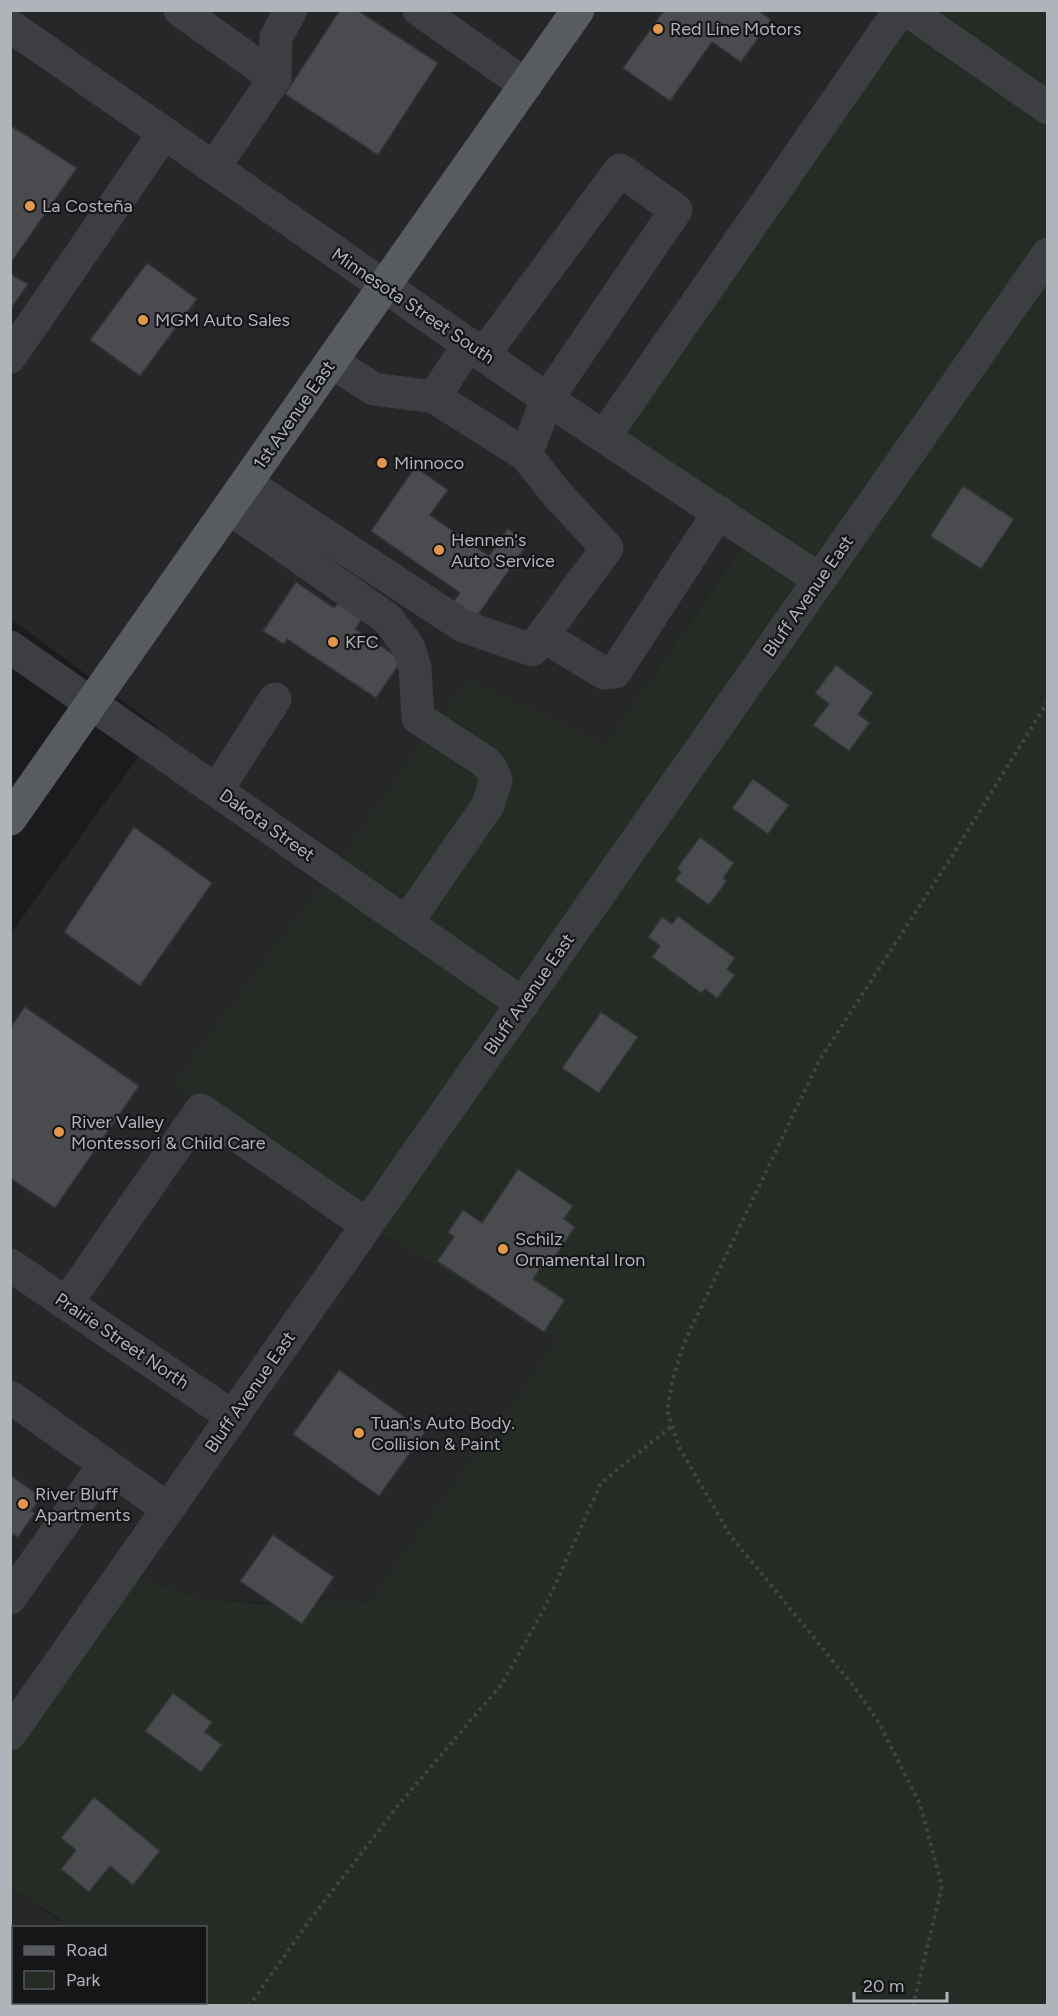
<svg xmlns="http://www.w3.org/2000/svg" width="1058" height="2016" font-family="Figtree,sans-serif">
	<rect width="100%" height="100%" fill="#1b1b1d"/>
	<!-- built -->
	<path fill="#27272a" d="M11,11H900L750,533L605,745L367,1225L558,1339L367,1604H273L195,1597L125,1571L11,1734V933L159,728L11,619Z
		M11,1887L62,1922L58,1927L14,1928V1993L11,1997Z"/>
	<!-- green -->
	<path fill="#252c25" d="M900,11H1047V2005L11,2006L10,1997L13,1993L14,2002H206V1928L58,1927L62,1921L11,1887V1734L125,1571L195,1597L262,1604H367L558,1339L367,1225L174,1084L332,871L467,679L605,745L750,534L604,437Z"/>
	<!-- building -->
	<path fill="#4a4b4f" stroke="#353538" stroke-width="1.5" d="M340,10H357L438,63L378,155L285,94Z
		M664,10H758L771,20L741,62L712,42L670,101L623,68Z
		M10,125L77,168L10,264Z
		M147,263L197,299L140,376L90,340Z
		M10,274L28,284L10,310Z
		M415,467L448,490L430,515L489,556L508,529L528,543L475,619L452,604L460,593L371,531Z
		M963,486L1014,519L981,569L930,536Z
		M296,582L334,608L338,603L362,619L355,629L402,660L376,698L287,639L284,644L263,631Z
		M836,665L873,693L858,714L870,723L849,751L813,725L829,704L815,693Z
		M753,779L789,805L768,834L732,808Z
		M134,827L212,883L140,986L64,932Z
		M700,837L734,863L723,878L727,881L709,905L675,880L681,872L677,868Z
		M678,916L735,958L727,969L735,975L717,998L705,989L701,993L652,957L660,946L648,937L662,917L672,924Z
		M25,1007L139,1086L55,1208L10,1178V1028Z
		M601,1012L638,1037L599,1093L562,1068Z
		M518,1169L573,1206L564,1219L575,1227L549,1266L544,1262L533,1279L565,1300L544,1332L437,1261L454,1237L448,1232L463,1210L482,1223Z
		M339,1370L425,1432L379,1496L293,1434Z
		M10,1475L41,1497L31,1511L35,1513L18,1537L13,1534L10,1538Z
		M273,1535L334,1577L302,1624L240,1581Z
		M173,1693L212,1722L205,1732L222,1745L201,1772L145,1731Z
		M94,1797L160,1851L133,1885L110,1866L89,1892L61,1869L76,1850L61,1838Z"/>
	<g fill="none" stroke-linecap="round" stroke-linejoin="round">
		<!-- path -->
		<path stroke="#424548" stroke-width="4" stroke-dasharray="3 4.5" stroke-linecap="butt" d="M249,2006L310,1920L400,1803L502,1684L545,1607L601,1483L672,1426
			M913,2006L942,1886L920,1804L879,1723L859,1693L730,1535L679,1447L667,1410L673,1378L684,1343L819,1061L950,859L1048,701"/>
		<!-- minor -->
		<path stroke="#3c3e41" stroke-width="33" d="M180,10L275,78
			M419,10L526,85
			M907,10L1048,108
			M10,26L547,399L820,580
			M214,167L275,78L276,37L291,10
			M484,354L620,170L676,210L547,399L526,455
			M10,357L164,133
			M434,397L469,344
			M604,437L900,10
			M246,483L463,626L532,650L607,548L556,493L526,455L434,397L374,389L331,362
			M229,508L388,619L409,648L415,668L418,718L484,761L491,768L496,780L488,805L407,922
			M543,636L604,673L615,672L719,512
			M10,647L523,1004
			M217,790L275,699
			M10,1265L233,1417
			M66,1304L201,1110L367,1225
			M10,1397L168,1509
			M10,1598L105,1464
			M10,1734L1048,254"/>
		<!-- major -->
		<path stroke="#585b60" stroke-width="33" d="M10,819L578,10"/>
	</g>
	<!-- markers -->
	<g fill="#e1984e" stroke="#161618" stroke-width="2">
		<circle cx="658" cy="29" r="6"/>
		<circle cx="30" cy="206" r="6"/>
		<circle cx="143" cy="320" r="6"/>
		<circle cx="382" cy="463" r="6"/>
		<circle cx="439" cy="550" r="6"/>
		<circle cx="333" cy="642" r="6"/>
		<circle cx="59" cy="1132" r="6"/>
		<circle cx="503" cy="1249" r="6"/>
		<circle cx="359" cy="1433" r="6"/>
		<circle cx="23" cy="1504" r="6"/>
	</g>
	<g text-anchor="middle" stroke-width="4.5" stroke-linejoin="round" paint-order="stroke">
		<!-- poi labels -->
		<g font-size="18" fill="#afb4bb" stroke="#161618" text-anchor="start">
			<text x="670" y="35">Red Line Motors</text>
			<text x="42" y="212">La Costeña</text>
			<text x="155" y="326">MGM Auto Sales</text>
			<text x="394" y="469">Minnoco</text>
			<text x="451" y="546">Hennen's<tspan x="451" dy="21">Auto Service</tspan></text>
			<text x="345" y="648">KFC</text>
			<text x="71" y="1128">River Valley<tspan x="71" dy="21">Montessori &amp; Child Care</tspan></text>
			<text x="515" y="1245">Schilz<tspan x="515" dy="21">Ornamental Iron</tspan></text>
			<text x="371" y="1429">Tuan's Auto Body.<tspan x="371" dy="21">Collision &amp; Paint</tspan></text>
			<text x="35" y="1500">River Bluff<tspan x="35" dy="21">Apartments</tspan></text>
		</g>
		<!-- street labels -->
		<g font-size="18" fill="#afb4bb" stroke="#161618">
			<text transform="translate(413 306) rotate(34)" y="6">Minnesota Street South</text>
			<text transform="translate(294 415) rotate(-55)" y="6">1st Avenue East</text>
			<text transform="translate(808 596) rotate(-55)" y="6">Bluff Avenue East</text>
			<text transform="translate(267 825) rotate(35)" y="6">Dakota Street</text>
			<text transform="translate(529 994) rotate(-55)" y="6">Bluff Avenue East</text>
			<text transform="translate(122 1341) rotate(34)" y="6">Prairie Street North</text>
			<text transform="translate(250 1392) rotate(-55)" y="6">Bluff Avenue East</text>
		</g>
	</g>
	<!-- border -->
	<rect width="1058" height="2016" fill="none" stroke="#afb4bb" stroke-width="24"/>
	<!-- legend -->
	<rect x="12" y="1926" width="195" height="78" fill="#161618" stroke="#535559" stroke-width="1.5"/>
	<rect x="24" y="1946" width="30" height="9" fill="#585b60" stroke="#535559" stroke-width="1.5"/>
	<text x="66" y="1956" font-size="18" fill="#afb4bb">Road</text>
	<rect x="24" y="1971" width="30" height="18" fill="#252c25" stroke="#535559" stroke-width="1.5"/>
	<text x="66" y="1986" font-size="18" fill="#afb4bb">Park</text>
	<!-- scale -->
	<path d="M854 1992v9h93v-9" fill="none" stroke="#afb4bb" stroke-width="3"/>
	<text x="863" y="1992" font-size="18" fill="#afb4bb" stroke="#161618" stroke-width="4.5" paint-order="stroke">20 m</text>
</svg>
